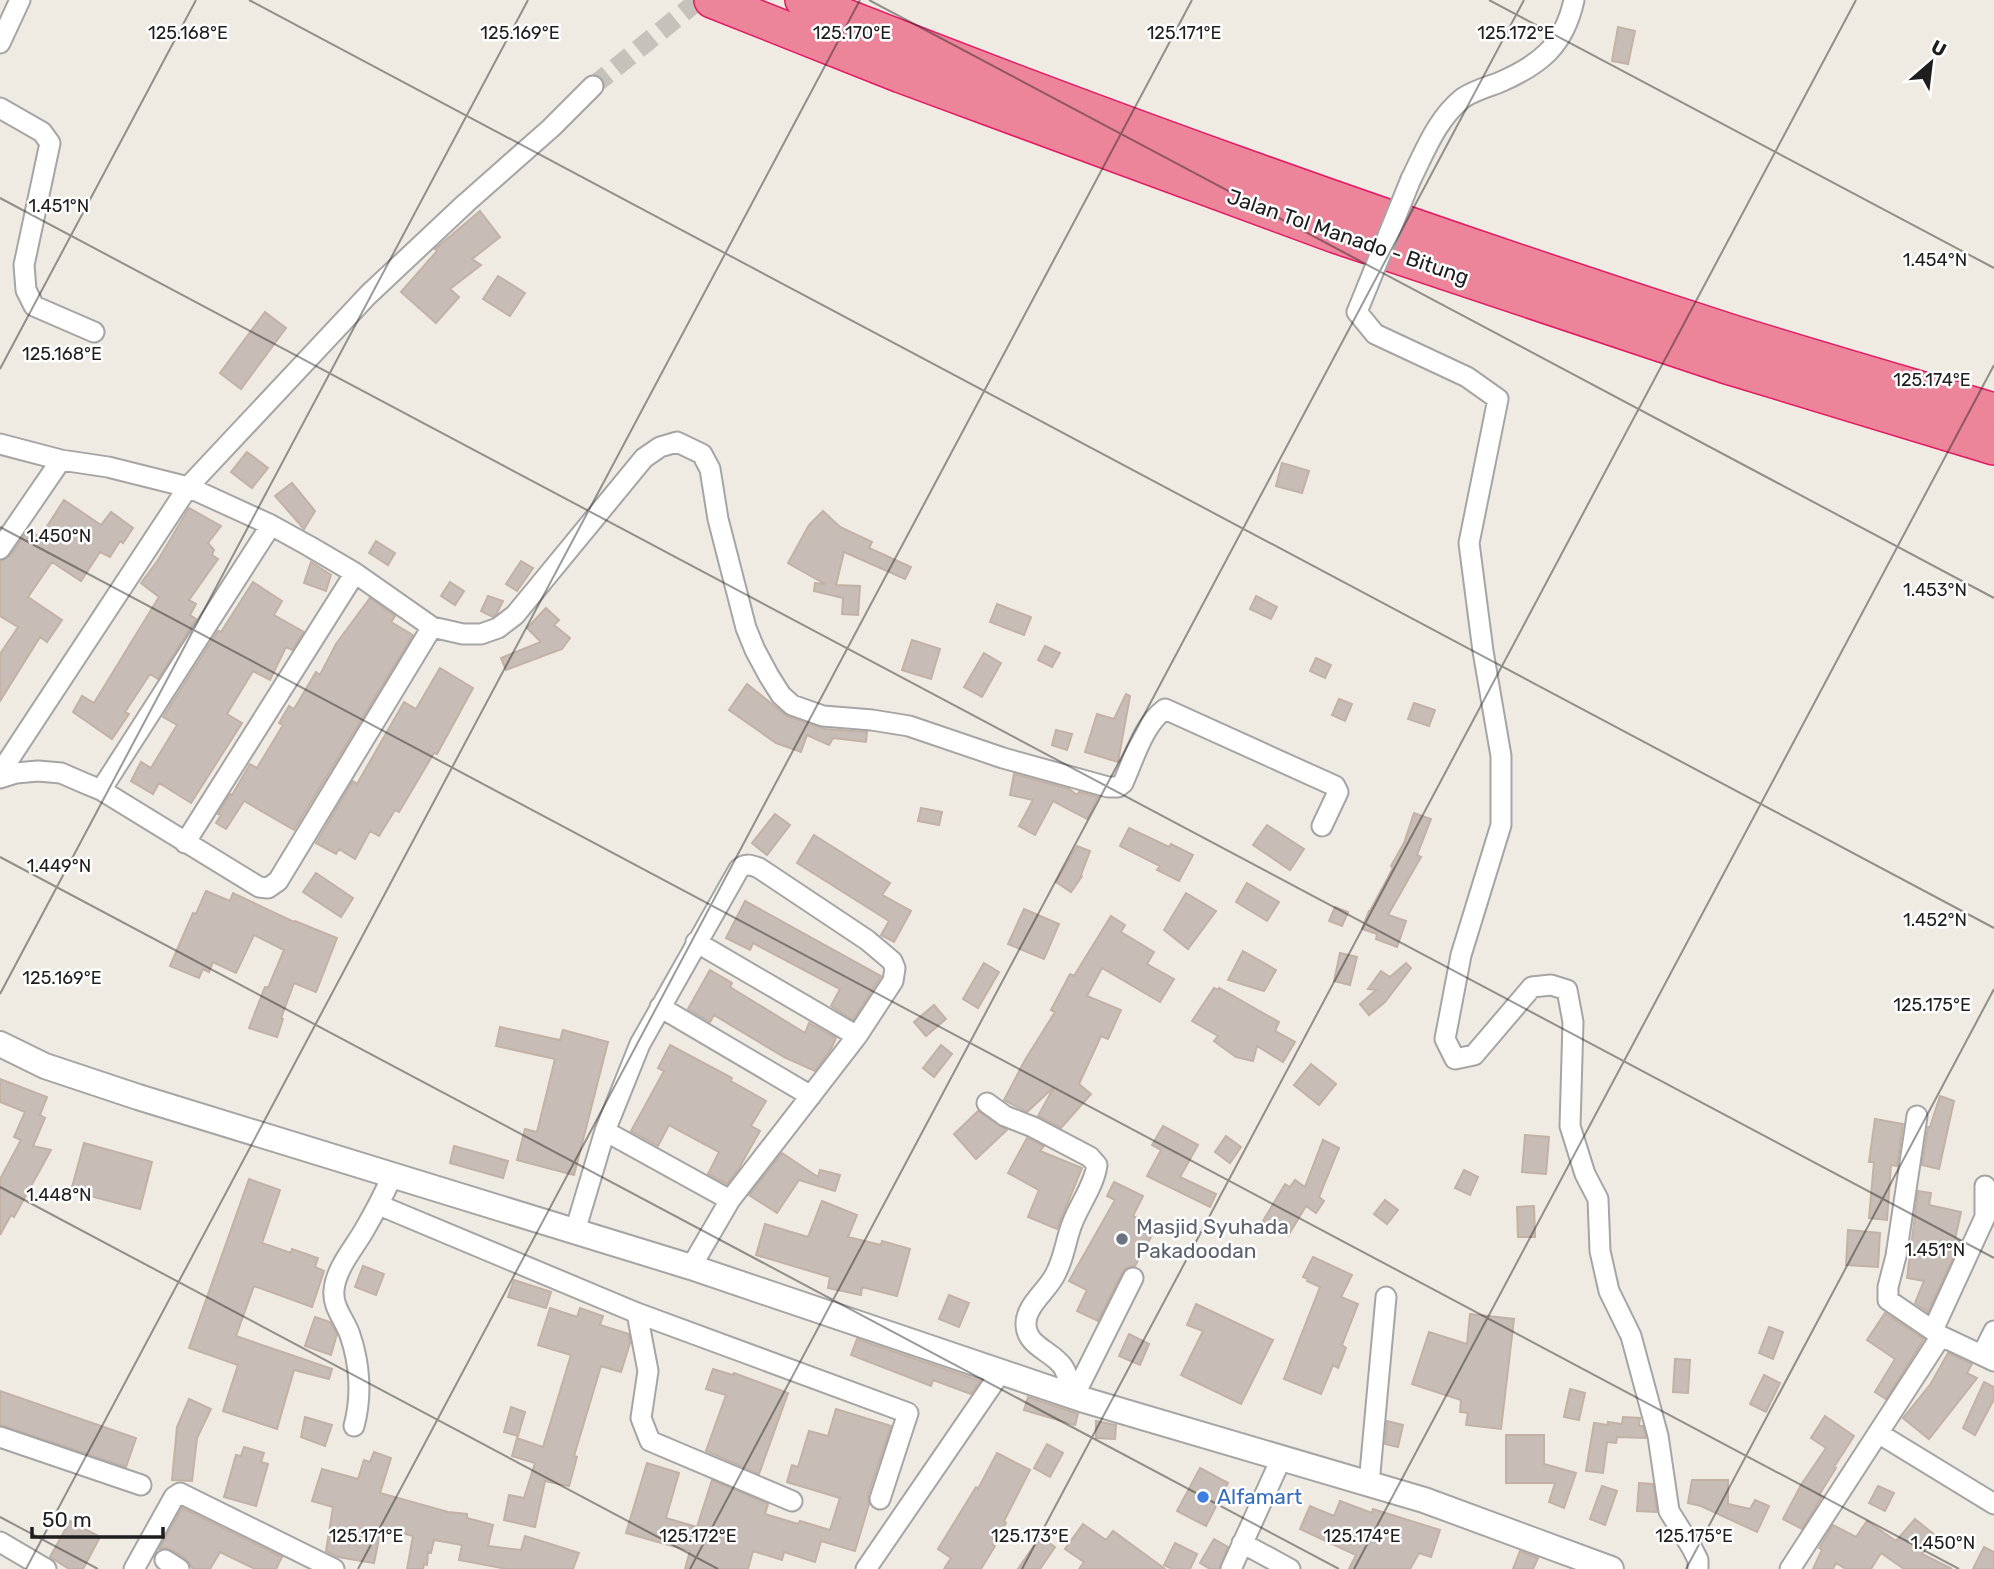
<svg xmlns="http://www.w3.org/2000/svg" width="1994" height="1569" font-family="Rubik,sans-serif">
	<rect width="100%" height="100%" fill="#efebe3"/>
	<!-- building -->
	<path fill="#c8bdb6" stroke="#c2b1a4" stroke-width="2" d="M1618,27L1635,31L1628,64L1612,61Z
		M480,211L500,237L472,259L481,265L450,289L459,297L436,323L401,292L437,251L435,249Z
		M498,276L525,293L510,316L483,299Z
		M265,312L286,328L241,389L220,373Z
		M247,452L268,468L252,488L231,472Z
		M1282,463L1309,471L1302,493L1276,486Z
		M292,483L315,511L304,529L275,496Z
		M64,500L101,525L111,512L133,528L123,543L120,541L110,557L100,552L81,581L52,562L28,597L62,620L47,642L40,637L0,701V654L18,627L0,616V561L10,556L28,530L40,537Z
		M189,508L221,526L208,543L214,550L212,555L218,559L189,600L196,604L190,615L196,619L158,679L150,674L125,712L129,714L112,739L73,712L82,696L94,703L159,597L141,583L158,560Z
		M823,511L840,527L872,542L869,548L911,567L905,579L844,552L836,585L860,586L858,615L842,614L843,598L814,591L815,583L825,584L788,563L809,525Z
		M376,541L395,553L388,565L369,553Z
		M521,561L533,568L517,591L506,584Z
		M311,562L331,575L326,591L304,583Z
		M253,582L282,601L274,615L304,632L292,650L286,647L270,680L253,671L227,714L242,723L191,803L159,783L153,794L131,781L141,762L151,768L177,725L163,717L218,631L221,632Z
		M450,582L464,591L455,605L441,596Z
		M488,596L503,601L497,613L493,617L481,611Z
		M1256,596L1277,607L1271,619L1250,609Z
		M370,598L395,616L391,622L413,635L294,830L244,801L226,829L216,823L221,815L218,814L230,794L232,795L250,764L257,768L283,725L279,723L289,706L294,709L316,672L320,675L336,644Z
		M997,604L1031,617L1024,635L990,622Z
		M546,608L559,620L554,625L570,638L562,649L506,670L501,658L541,642L527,628Z
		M912,640L940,649L931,679L902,670Z
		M1045,646L1060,653L1052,667L1038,660Z
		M984,653L1001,663L982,697L964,687Z
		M1316,658L1331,665L1325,678L1310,671Z
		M440,668L473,688L437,754L434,753L399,812L395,810L379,836L370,831L355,859L339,849L336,854L316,843L353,781L357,784L404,702L416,709Z
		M747,684L787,716L826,729L867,732L866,742L833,738L829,745L807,735L801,752L776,743L729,710Z
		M1126,694L1130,696L1118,762L1085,752L1097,714L1114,719Z
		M1339,699L1352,704L1345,721L1332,715Z
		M1414,703L1435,710L1429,726L1408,719Z
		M1056,730L1072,734L1067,750L1052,745Z
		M1014,774L1069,789L1077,795L1079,792L1098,797L1087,819L1053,801L1035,835L1019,826L1033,800L1010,795Z
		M921,808L942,812L939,825L918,821Z
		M1414,813L1431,819L1417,855L1421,857L1388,915L1406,921L1397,947L1376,939L1377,934L1362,929L1369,911H1370L1393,868L1391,866L1404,843Z
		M775,814L790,825L767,855L752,843Z
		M1267,825L1304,849L1290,870L1253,845Z
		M1129,828L1169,847L1171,844L1193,855L1179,881L1157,870L1160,866L1120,846Z
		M814,835L890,883L882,895L911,911L894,942L881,935L889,921L797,863Z
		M1077,846L1090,851L1081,875L1082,876L1071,892L1056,882Z
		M316,873L353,898L341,917L303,892Z
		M1247,883L1279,902L1267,921L1236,902Z
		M206,891L230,901L233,893L294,922L295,921L337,938L316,992L294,983L281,1018L283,1019L277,1037L249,1028L265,987L268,988L284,950L254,935L236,973L213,962L209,972L203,969L199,978L170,966L193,913L196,914Z
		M1186,893L1216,911L1188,949L1164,930Z
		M745,901L881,976L853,1020L831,1006L840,989L753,943L750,950L726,938Z
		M1335,907L1348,912L1342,926L1329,921Z
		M1024,909L1059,924L1044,959L1008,944Z
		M1111,916L1125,925L1121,932L1154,952L1147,964L1174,979L1160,1002L1102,968L1087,996L1121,1010L1108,1039L1101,1036L1079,1084L1091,1094L1061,1128L1038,1116L1054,1087L1027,1112L1004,1100L1025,1060L1055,1012L1051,1010L1070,974L1074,976Z
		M1243,951L1276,970L1264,991L1228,980Z
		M1340,953L1357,957L1350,985L1334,981Z
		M984,963L999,972L978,1008L963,999Z
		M1406,963L1411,968L1385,1002L1369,1015L1360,1004L1376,990L1368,989L1381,971L1390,977Z
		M710,970L732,983L730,987L805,1033L809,1023L836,1038L831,1049L815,1071L784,1057L714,1015L710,1022L688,1009Z
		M1214,988L1218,990L1219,988L1279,1022L1275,1031L1295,1042L1283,1062L1257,1046L1253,1061L1236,1057L1214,1041L1218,1036L1192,1021Z
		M934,1005L946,1019L926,1036L914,1022Z
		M500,1027L560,1040L563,1030L608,1042L574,1175L517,1160L525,1129L537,1132L555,1059L496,1046Z
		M670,1045L732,1078L731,1081L766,1101L751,1126L760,1131L739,1168L727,1184L708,1174L719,1152L669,1125L658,1146L631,1131L664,1071L658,1068Z
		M941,1045L952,1054L934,1077L923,1068Z
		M1311,1064L1336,1084L1319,1105L1294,1085Z
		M0,1079L47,1097L40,1115L45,1118L33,1146L51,1150L14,1217L11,1215L0,1235V1179L21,1140L14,1137L25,1112L0,1102Z
		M1940,1096L1954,1101L1939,1169L1922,1165L1928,1127H1930Z
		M978,1111L1007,1130L976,1159L954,1134Z
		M1875,1119L1903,1124L1897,1166L1891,1165L1887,1220L1869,1218L1874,1162H1869Z
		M1163,1126L1198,1145L1180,1177L1216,1194L1210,1207L1147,1176L1161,1150L1152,1145Z
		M1525,1135L1549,1137L1546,1174L1522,1172Z
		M1226,1136L1241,1147L1230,1163L1215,1152Z
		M1027,1138L1044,1146L1040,1151L1082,1168L1057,1229L1028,1217L1039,1190L1008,1173Z
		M1323,1140L1339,1148L1319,1197L1324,1201L1316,1213L1306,1206L1288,1236L1263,1221L1285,1184L1290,1187L1295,1180L1305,1187Z
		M84,1143L152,1162L140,1209L71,1191Z
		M454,1146L508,1161L503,1178L450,1163Z
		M782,1153L818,1177L820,1170L840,1175L835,1191L799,1180L777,1213L749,1195Z
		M1464,1170L1478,1177L1470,1195L1455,1188Z
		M249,1179L280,1190L262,1243L291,1253L292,1249L318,1258L315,1267L324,1271L312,1307L254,1286L236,1336L332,1369L329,1379L294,1370L277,1429L223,1411L238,1365L189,1348Z
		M1114,1182L1143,1196L1133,1216L1156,1228L1135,1266L1127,1267L1122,1273L1098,1321L1077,1311L1087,1290L1069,1281L1115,1200L1107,1196Z
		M1918,1191L1931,1193L1929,1205L1961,1212L1955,1239L1961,1241L1928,1312L1915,1303L1924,1281L1907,1278Z
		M1385,1200L1398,1210L1387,1224L1374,1214Z
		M822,1201L857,1215L848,1237L881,1245L882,1241L910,1249L897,1296L862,1287L861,1295L828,1288L830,1277L756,1255L765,1224L808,1237Z
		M1534,1206L1535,1237H1518L1517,1207Z
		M1848,1230L1880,1233L1878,1267L1846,1265Z
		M1313,1257L1352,1275L1341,1297L1358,1304L1342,1345L1346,1348L1338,1368L1333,1365L1321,1394L1284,1379L1320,1287L1307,1281L1308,1279L1303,1277Z
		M363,1266L384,1274L376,1295L355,1287Z
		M514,1280L551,1292L546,1308L508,1297Z
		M949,1295L969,1303L959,1327L939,1319Z
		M1196,1304L1273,1340L1241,1404L1181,1375L1203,1331L1187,1325Z
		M550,1308L577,1317L580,1308L603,1316L600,1325L629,1334L630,1343L621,1372L601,1366L574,1456L577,1457L569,1486L545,1481L535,1527L504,1520L509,1495L524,1498L535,1463L512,1456L517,1438L543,1447L571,1355L538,1345Z
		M1885,1313L1924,1339L1886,1399L1875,1392L1895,1359L1867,1340Z
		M1470,1314L1514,1319L1501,1429L1466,1425L1468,1413L1460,1412L1461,1400L1412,1384L1429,1332L1467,1344Z
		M315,1317L330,1322L337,1334L331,1355L305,1346Z
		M1769,1327L1783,1332L1773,1359L1759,1353Z
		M1129,1334L1149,1344L1140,1365L1119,1356Z
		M857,1339L980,1381L971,1394L933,1380L931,1386L851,1355Z
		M1948,1353L1972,1364L1967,1373L1977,1378L1929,1439L1903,1418L1930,1385Z
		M1675,1359L1690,1360L1688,1393L1673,1392Z
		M713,1369L733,1375L734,1373L788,1393L759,1474L706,1451L726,1395L706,1389Z
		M1764,1375L1780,1383L1766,1412L1750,1404Z
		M1984,1382L1994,1387V1399L1975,1435L1963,1428Z
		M1570,1389L1585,1393L1579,1420L1564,1417Z
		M0,1391L136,1438L126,1467L0,1425Z
		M1028,1397L1078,1414L1075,1425L1024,1410Z
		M189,1399L211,1409L197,1438L192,1481L172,1480L177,1427Z
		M511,1407L525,1412L518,1436L504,1432Z
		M836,1409L891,1426L868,1495L869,1504L855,1551L821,1541L815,1562L784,1552L782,1560L753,1551L748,1569H685L690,1551L626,1533L647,1463L679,1473L666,1518L697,1527L712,1480L768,1504L765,1514L798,1524L800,1521L830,1530L840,1498L787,1482L792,1465L798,1467L809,1431L828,1436Z
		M1825,1416L1854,1436L1834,1467L1836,1468L1819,1495L1822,1496L1802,1529L1783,1519L1801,1485L1826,1448L1811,1438Z
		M305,1417L332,1425L325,1446L301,1437Z
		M1623,1417L1640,1418L1639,1426H1643L1646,1438L1617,1437L1616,1443L1607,1442L1603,1473L1586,1471L1594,1423L1608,1425V1422L1622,1424Z
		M1096,1421L1116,1425L1115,1439L1096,1438Z
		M1387,1421L1403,1425L1398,1447L1385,1444Z
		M1506,1435H1544V1464L1576,1473L1564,1508L1549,1502L1555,1483H1506Z
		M1047,1444L1063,1453L1050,1477L1034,1468Z
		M244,1447L264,1453L261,1462L268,1464L256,1506L224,1497L236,1455L241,1456Z
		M374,1452L391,1458L380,1493L448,1512L467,1514V1518L493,1525L488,1546L521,1550L525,1536L579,1553L573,1569H507L459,1560L462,1545L434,1540L431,1553L428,1552L427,1565L424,1564L423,1569H407L413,1536L387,1529H381L374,1563L338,1557L326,1551L333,1507L312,1501L322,1469L358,1479L364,1460L370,1462Z
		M997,1453L1030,1470L1004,1521L1006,1523L993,1545L995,1546L981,1569H944L951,1558L938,1549L976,1487L978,1489Z
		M1200,1468L1228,1483L1206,1526L1177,1511Z
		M1692,1480H1728V1504L1750,1509L1755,1500L1769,1506L1757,1532L1701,1506L1688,1503Z
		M1639,1483L1653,1484L1657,1512L1637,1511Z
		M1602,1486L1617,1491L1605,1525L1590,1519Z
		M1878,1486L1894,1493L1885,1511L1869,1503Z
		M1340,1501L1372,1513L1373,1509L1440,1530L1431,1557L1419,1553L1410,1569H1349L1356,1555L1300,1529L1310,1506L1334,1516Z
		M182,1508L282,1557L276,1569H255L220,1552L210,1569H193L186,1559L172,1550L165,1548L159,1549Z
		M1915,1519L1936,1536L1922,1554L1952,1569H1904L1881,1553L1871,1569H1846L1836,1563L1833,1569H1813L1822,1550L1819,1548L1833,1525L1856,1537L1867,1521L1896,1541Z
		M70,1521L100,1537L83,1569H69L50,1557Z
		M1083,1524L1106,1540L1113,1531L1165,1569H1079L1084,1562L1065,1549Z
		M1040,1537L1055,1547L1040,1569H1018Z
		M1214,1539L1228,1547L1219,1569H1210L1200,1563Z
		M1175,1543L1197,1554L1190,1569H1172L1164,1565Z
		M1984,1547L1994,1552V1569H1973Z
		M1520,1551L1538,1558L1533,1569H1513Z"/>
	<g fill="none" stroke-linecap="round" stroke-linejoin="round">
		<!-- minor-tunnel -->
		<path stroke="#c5c2bc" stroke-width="19" stroke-dasharray="19 10" stroke-linecap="butt" d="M593,86L699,0"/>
		<!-- minor casing -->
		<g stroke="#a5a5a5" stroke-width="23">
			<path id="minor" d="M0,43L20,0
				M0,108L42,132L50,143L24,265L26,290L34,306L94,332
				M1411,179C1426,149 1437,119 1463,98C1473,91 1487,87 1498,83C1540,65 1564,46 1574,0
				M1368,285L1357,312L1375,334L1467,377L1498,399L1469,543L1483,651L1501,756V825L1461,955L1445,1039L1455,1059L1474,1055L1532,987L1551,985L1567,990L1573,1022L1570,1126L1585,1174L1598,1199L1600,1251L1609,1291L1631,1336L1658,1436L1669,1511L1692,1548L1698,1560V1569
				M0,444L61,460L108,467L188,487L271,525L309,546L355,573L432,627L463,634H481L498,628L515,615L644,458L660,447L677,442L702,454L710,469L718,519L746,628L755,650L769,676L781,695L792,705L823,716L872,720L909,726L1003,758L1108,787H1118L1123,783C1134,759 1143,725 1165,709L1335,786L1338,792L1322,826
				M0,549L61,460
				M0,773L188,487L368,295L466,203L551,128L593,86
				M0,778L16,773L38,771L61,773L84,783L101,790L259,887L268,888L278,881L432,627
				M101,790L271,525
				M185,843L355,573
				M696,942L857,1036
				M660,1007L811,1096
				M987,1103L1005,1116L1033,1127L1090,1157L1097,1165C1094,1186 1079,1205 1072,1224C1065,1242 1065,1256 1055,1275C1047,1291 1025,1306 1026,1325C1027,1355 1077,1352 1066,1393
				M1917,1116L1896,1256L1888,1287V1300L1941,1336
				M605,1131L730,1200
				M379,1205L637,1313L648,1371L641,1418L650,1441L792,1501
				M575,1231L605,1131L640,1044L739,869C746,863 751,865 759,868L867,940L892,961L895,968L893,981L857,1036L730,1200L691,1267
				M637,1313L908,1413L880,1499
				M1933,1330L1985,1217V1186
				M1982,1355L1994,1331
				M1074,1396L1133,1278
				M354,1426C362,1397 360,1364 350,1335C345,1320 332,1307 334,1290C336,1267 356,1246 366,1227C376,1210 385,1192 393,1174
				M1878,1433L1994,1504
				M0,1437L141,1485
				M1369,1484L1386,1297
				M0,1542L46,1569
				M1242,1543L1290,1569
				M165,1560L179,1569
				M134,1569L174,1497L180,1493L334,1569
				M866,1569L1001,1372
				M1231,1569L1281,1459
				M1790,1569L1941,1336L1994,1361"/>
		</g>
		<!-- tertiary casing -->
		<g stroke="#a5a5a5" stroke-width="28">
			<path id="tertiary" d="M0,1044L45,1066L138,1097L691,1267L1081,1399L1424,1500L1611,1569"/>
		</g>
		<!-- motorway casing -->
		<g stroke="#e51863" stroke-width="38">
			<path id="motorway" d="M712,0L901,75L1335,235L1724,365L1994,447
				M803,0C1109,122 1420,232 1733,333C1820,360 1907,385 1994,411"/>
		</g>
		<!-- minor -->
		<use href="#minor" stroke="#fff" stroke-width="19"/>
		<!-- tertiary -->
		<use href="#tertiary" stroke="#fff" stroke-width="24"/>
		<!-- motorway -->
		<use href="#motorway" stroke="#ec859a" stroke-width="35"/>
		<!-- minor-bridge casing -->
		<g stroke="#a5a5a5" stroke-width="23" stroke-linecap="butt">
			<path id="minor-bridge" d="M1368,285L1411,179"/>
		</g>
		<!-- minor-bridge -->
		<use href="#minor-bridge" stroke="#fff" stroke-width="19"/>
	</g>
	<!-- ticks -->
	<path fill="none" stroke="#1e1e1e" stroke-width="2" stroke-opacity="0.45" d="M249,0L1994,928M869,0L1994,598M1489,0L1994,268M0,198L1994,1258M0,369L196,0M0,527L1959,1569M0,857L1339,1569M0,994L528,0M0,1187L718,1569M0,1517L98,1569M26,1569L860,0M358,1569L1192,0M690,1569L1524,0M1022,1569L1856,0M1354,1569L1994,365M1686,1569L1994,989"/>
	<!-- markers -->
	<circle fill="#6b7280" stroke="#fff" stroke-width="2.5" cx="1122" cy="1239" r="7"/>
	<circle fill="#3f7fe0" stroke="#fff" stroke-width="2.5" cx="1203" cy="1497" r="7"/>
	<g text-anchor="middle" stroke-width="5" stroke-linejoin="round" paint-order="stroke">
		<!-- street labels -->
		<g font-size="21" fill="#1e1e1e" stroke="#fff">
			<text transform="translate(1348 237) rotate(19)" y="7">Jalan Tol Manado - Bitung</text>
		</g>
		<!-- worship labels -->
		<g font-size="21" fill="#5b616d" stroke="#fff" text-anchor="start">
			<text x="1136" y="1234">Masjid Syuhada<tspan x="1136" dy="24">Pakadoodan</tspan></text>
		</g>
		<!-- shop labels -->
		<g font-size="21" fill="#366cbe" stroke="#fff" text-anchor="start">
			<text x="1217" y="1504">Alfamart</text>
		</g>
	</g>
	<g font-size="18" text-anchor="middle" fill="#1e1e1e" stroke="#fff" stroke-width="5" stroke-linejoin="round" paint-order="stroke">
		<text x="188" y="39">125.168°E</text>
		<text x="520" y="39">125.169°E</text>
		<text x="852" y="39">125.170°E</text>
		<text x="1184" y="39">125.171°E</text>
		<text x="1516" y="39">125.172°E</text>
		<text x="59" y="212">1.451°N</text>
		<text x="1935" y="266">1.454°N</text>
		<text x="62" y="360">125.168°E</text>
		<text x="1932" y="386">125.174°E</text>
		<text x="59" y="542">1.450°N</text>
		<text x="1935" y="596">1.453°N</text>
		<text x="59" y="872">1.449°N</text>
		<text x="1935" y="926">1.452°N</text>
		<text x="62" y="984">125.169°E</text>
		<text x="1932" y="1011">125.175°E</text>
		<text x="59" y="1201">1.448°N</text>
		<text x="1935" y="1256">1.451°N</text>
		<text x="366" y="1542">125.171°E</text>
		<text x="698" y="1542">125.172°E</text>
		<text x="1030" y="1542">125.173°E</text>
		<text x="1362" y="1542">125.174°E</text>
		<text x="1694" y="1542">125.175°E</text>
		<text x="1943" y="1549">1.450°N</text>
	</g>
	<!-- north arrow -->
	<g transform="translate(1931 63) rotate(28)" stroke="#ffffff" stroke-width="5" paint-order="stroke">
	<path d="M0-5L12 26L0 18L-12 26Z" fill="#1e1e1e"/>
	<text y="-10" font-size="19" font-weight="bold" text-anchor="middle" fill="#1e1e1e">U</text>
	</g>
	<!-- scale -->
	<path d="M32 1527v10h131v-10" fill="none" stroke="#1e1e1e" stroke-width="3.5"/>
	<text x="42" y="1527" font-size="21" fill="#1e1e1e" stroke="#ffffff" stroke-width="5" paint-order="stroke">50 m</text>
</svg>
